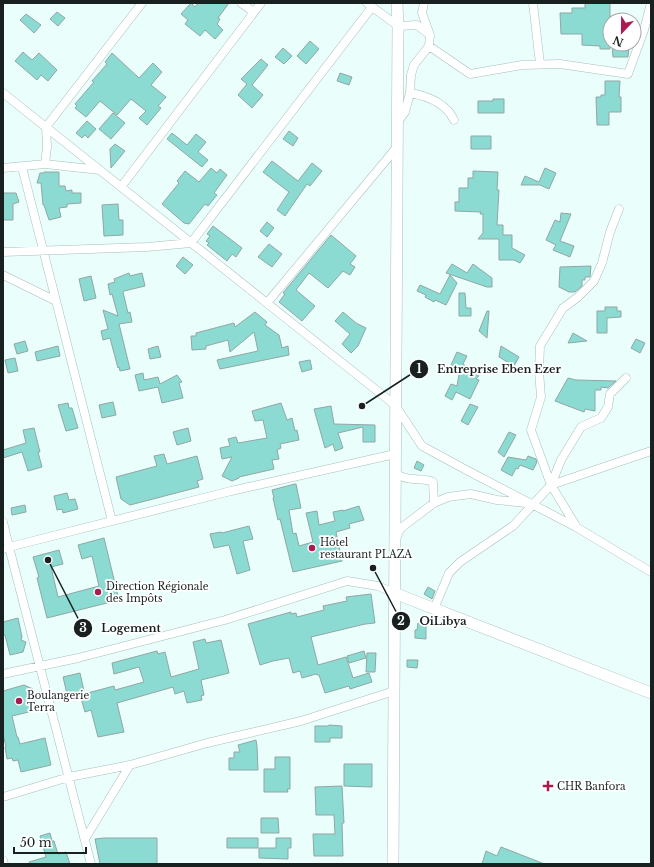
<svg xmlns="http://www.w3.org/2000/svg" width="654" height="867" font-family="'Libre Baskerville',serif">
	<rect width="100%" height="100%" fill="#eafefb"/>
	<!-- building -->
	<path fill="#8bdbd2" stroke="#90a7a4" d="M191,3L195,7L198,3H229L218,18L220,19L217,24L223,30L215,39L205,30L200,36L185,24L188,20L181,14Z
		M585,3H610V49H600V46L582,45V34H561L560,13H572V8H585Z
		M57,12L65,18L58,26L50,19Z
		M26,14L41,25L34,33L20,20Z
		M310,41L319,49L306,64L297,56Z
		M612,44H629L628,57H613Z
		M283,48L292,56L284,64L275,57Z
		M23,52L32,60L39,53L57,70L48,81L41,75L37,80L15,61Z
		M112,53L139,78L153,63L162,72L151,85L166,97L158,106L161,108L147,125L139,118L146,111L131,99L117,115L100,101L86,117L75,108L77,106L75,104L94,82L92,81L107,64L105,62Z
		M261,59L268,65L252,85L263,95L252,108L238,95L247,84L241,79Z
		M340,73L352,77L349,85L337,81Z
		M605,81H620L619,97H621V112H609V125H597L596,97H601V95H605Z
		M493,99H504V113H478V101H493Z
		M113,113L125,123L111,139L99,129Z
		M87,121L96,129L88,138L85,135L82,138L76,133Z
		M289,131L298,138L293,146L283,139Z
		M172,133L187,145L196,134L206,142L198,152L208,160L202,167L167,139Z
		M471,136H491V149H471Z
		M115,144L125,151L111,168L110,149Z
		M272,161L298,181L312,163L322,171L310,186L307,184L285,216L277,210L289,192L263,172Z
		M211,168L217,173L220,169L227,175L214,193L217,195L208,206L205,204L189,224L184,223L162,204L179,183L177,181L185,171L199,182Z
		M545,168L556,173L549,189L540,185H521L525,176L539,182Z
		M473,171L498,172L497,190H499L497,225H503V235H512V248L525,255L520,263L514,260H499V239H478L483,233V214H480L481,212L455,211V202H459V188H468V178H473Z
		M44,172H59V186H65L66,191L72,190V193H81V203L67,204V207L59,208L61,217L49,220L44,205H43L41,183H37L40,173H44Z
		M3,193H16L19,202L13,204V220H3Z
		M118,204L119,220H123V235L104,236L102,205Z
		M561,213L571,214L560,241L574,246L570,257L553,250L556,245L546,240L555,220L560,222Z
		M267,222L274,228L267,237L260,231Z
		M213,226L242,248L236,257L232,254L227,261L207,245L209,243L206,241L210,236L207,234Z
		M331,235L356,256L350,264L355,267L350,275L343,271L328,288L309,273L296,290L315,306L302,321L279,302L285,294L283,293Z
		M269,244L282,254L272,267L258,257Z
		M183,257L193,265L185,274L176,266Z
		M452,264L467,273L473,264L492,278V287H487L446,273Z
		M591,266L590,277H585V280H582V286L575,292H569L559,287L560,267Z
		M129,273L130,276L142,273L145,286L124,291L123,292L128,313L130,312L132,322L119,324L130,369L120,371L119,367L118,368L110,338L103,340L101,331L108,329L103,310L118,316L112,294L110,295L108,284L115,282L114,279Z
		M450,275L457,283L446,305L435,300L434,302L425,297L426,295L417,291L420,285L440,294Z
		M91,276L96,298L84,301L79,279Z
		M459,293H465L466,308H471V316H459Z
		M605,307H617V311H621V317L607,318V333H597V311H605Z
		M487,311H489L487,338L479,331Z
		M255,312L267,322L265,325L279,335L282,348L288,346L289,355L220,369L217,360L258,351L254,332L230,352L228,340L206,346V349L192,350L191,336H196V333L234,323L235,327Z
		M343,312L356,323L366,328L358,346L351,353L342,344L350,334L335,321Z
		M573,333L587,341L568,343Z
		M636,339L645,343L640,353L631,348Z
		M25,341L28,351L17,354L14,344Z
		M58,346L60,356L37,361L35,352Z
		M158,346L161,357L150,359L148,349Z
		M501,346L519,357L514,366L499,357Z
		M457,352L467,356L463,364L479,376L476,379L479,380L470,399L456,392L452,400L445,396L451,384L457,386L460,369L451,365Z
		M15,358L18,371L8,373L5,360Z
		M310,360L312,369L302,372L299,362Z
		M143,373L144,380L158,377L160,384L177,375L182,382L179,383L183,398L162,403L158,387L139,391L135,375Z
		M568,378L576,380L616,381L608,388L601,387V390H595V411L585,409L584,412L555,401Z
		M113,402L116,415L102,418L99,405Z
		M68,403L69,408H72L78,428L66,431L58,405Z
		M281,403L287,420L292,418L295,431L297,430L299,440L280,444L281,448L277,450L279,459L272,460L274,469L239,477V478L232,481L222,476L232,457L222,459L220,448L230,446L228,439L236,437L238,443L267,438L263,420L255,421L252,411Z
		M470,404L478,407L468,425L461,421Z
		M331,406L334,424L375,425V442H363V427L338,433L343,448L335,451L333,444L325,448L314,409Z
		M34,428L40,452H38L42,467L28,471L22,452L3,458V450L26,443L23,430Z
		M188,428L191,441L177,445L173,432Z
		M509,432L516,435L504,457L498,452Z
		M164,454L167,464L197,456L203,479L197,481L199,487L130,505L121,499L116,477L157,466L154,456Z
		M528,456L536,459L537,462L533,470L520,465L518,469L516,468L512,476L501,470L508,457L526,460Z
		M417,461L424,465L421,471L414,468Z
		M295,484H296L301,508L289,510L293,534L296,533L299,546L313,542L306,513L317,511L319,525L335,521L333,512L343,510V511L359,506L364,520L349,524L350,528L336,532L342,561L293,572L280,519L278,520L273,498H274L272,490Z
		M67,493L69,500L75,499L78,509L63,513L62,509L57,510L54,496Z
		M25,505L26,512L12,515L11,508Z
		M249,526L253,539L243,541L250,570L237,574L229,545L214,548L210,534L221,532L222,533Z
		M104,538L119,600L47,618L37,578L39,577L33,557L59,550L63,564L51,567L58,597L99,586L92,556L82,559L78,545Z
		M428,587L435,591L432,599L424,594Z
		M371,594L375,623L365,624L311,637L318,665L346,657L353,678L369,673L372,682L350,689L349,686L325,693L319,675H317L316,674L302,678L300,671L293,673L289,658L273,661L260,665L248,624L291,612V614L296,613L297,617L324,610L323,606L347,601L346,597Z
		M18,618L22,637L21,640L26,642L23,652L10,655L5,635H3V622Z
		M418,623L426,624V639L415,638V630H417Z
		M205,639L206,643L221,640L229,673L201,680L204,695L201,696L202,700L187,703L184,691L175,694L173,687L117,703L124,732L98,737L91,710L85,712L80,695L114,686L115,690L144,682L139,667L114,674L112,663L157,651L158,654L165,652L171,677L199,669L193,642Z
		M364,651L366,658L349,663L347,656Z
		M367,653H376L375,672H366Z
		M407,660H418L417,668L407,667Z
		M80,673L84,691L67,694L63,677Z
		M24,685L33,689L37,710L12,716L17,737H18L20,744L45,738L51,765L21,772L18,760L13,761L12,758L7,759L5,747H6L3,734V691Z
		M329,725L342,726V738H330V742H315V726H328Z
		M256,740L257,746L258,770H229V758H234V752H240L238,745Z
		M275,757H290V789H287L288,792H264V769H275Z
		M344,764H372V787L344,786Z
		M342,786L344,823H342L343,856H314L313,834H335L334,815H316L315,787Z
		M261,818H278L279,833H261Z
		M50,833L52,841H54L58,854L66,852L70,864H30L29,862L46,857L40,836Z
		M104,838H157V864H100L95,839Z
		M227,838H258V848H227Z
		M276,838H291V848H288V859L259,858V848H276Z
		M501,847L542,863V864H482L486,851L497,856Z"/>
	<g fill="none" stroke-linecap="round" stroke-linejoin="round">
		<!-- street casing -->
		<g stroke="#a7bfbc" stroke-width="9">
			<path id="street" d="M241,3L254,12
				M367,3L398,26L417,25L430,35
				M533,3L540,64
				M429,46L470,74L522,65L560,64L628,74L644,30L651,3
				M3,93L395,405L422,446L470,472L576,527L651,572
				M410,93C427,96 446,103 454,120
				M397,123L405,112L410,93L411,75L414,65L429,46L430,35L422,13L424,3
				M45,164L47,147L46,127L142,3
				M22,167L112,521
				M3,168L45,164L100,170
				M121,187L261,3
				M3,252L147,247L191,243L372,7
				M3,275L56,301
				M267,303L397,147
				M395,473C401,477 407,479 414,479C420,480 428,479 433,482L434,503
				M551,485L651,451
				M3,522L9,547L231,491L395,454
				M576,526L551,485L531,430L541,397L539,371L540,346L563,308L578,297L594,281L602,263L610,232L619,209
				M396,538L401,528L434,503L448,497L471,494L497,500L526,503
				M3,549L9,547L91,864
				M434,609L449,573L460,562L513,526L551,485L561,460L581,427L601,418L608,407L610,394L626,378
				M3,674L78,658L225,620L347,581L378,586L394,593
				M3,797L69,777L130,765L207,743L301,721L394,691
				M85,839L130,765
				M3,860L4,864"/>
		</g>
		<!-- secondary casing -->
		<g stroke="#a7bfbc" stroke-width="12">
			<path id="secondary" d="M394,593L651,693
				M393,864L398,26L397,3"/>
		</g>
		<!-- street -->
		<use href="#street" stroke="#fff" stroke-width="8"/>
		<!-- secondary -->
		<use href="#secondary" stroke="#fff" stroke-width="11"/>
	</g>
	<!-- markers -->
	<g fill="#ab1a50" stroke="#fff" stroke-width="1.5">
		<circle cx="312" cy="548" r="4"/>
		<circle cx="98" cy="592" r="4"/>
		<circle cx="19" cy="701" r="4"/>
		<path d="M546 780h4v4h4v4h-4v4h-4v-4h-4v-4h4z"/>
	</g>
	<g text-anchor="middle" stroke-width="3.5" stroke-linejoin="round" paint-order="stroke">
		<!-- poi labels -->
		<g font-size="10" fill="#182120" stroke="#fff" text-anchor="start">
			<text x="320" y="546">Hôtel<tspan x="320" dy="12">restaurant PLAZA</tspan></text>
			<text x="106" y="590">Direction Régionale<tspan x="106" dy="12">des Impôts</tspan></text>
			<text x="27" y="699">Boulangerie<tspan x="27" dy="12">Terra</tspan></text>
			<text x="557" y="790">CHR Banfora</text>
		</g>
	</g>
	<!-- callouts -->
	<path fill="none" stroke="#182120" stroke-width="1.5" d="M362 406L419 369M373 568L401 621M48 560L83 628"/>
	<g fill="#182120" stroke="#fff" stroke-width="1.5">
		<circle cx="362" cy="406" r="4"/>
		<circle cx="373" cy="568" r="4"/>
		<circle cx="48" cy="560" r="4"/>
		<circle cx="419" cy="369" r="10"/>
		<circle cx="401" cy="621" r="10"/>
		<circle cx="83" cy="628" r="10"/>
	</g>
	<g font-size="12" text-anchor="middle" font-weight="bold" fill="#fff">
		<text x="419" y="373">1</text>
		<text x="401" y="625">2</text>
		<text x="83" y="632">3</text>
	</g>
	<g font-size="11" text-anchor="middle" font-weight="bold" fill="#182120" stroke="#fff" stroke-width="3.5" stroke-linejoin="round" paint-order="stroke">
		<text x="499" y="373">Entreprise Eben Ezer</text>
		<text x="443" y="625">OiLibya</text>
		<text x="131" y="632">Logement</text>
	</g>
	<!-- border -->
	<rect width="654" height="867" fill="none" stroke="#182120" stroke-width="8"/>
	<!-- north arrow -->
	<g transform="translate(622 32) rotate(202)"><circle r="19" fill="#ffffff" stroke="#a3a6a6"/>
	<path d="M0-3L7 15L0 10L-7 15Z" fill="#ab1a50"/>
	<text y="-6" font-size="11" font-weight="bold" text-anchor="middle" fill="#182120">N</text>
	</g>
	<!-- scale -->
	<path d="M14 847v6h72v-6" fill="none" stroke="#182120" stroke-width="2"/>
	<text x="20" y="847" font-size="12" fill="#182120" stroke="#ffffff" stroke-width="3" paint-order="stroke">50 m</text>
</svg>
